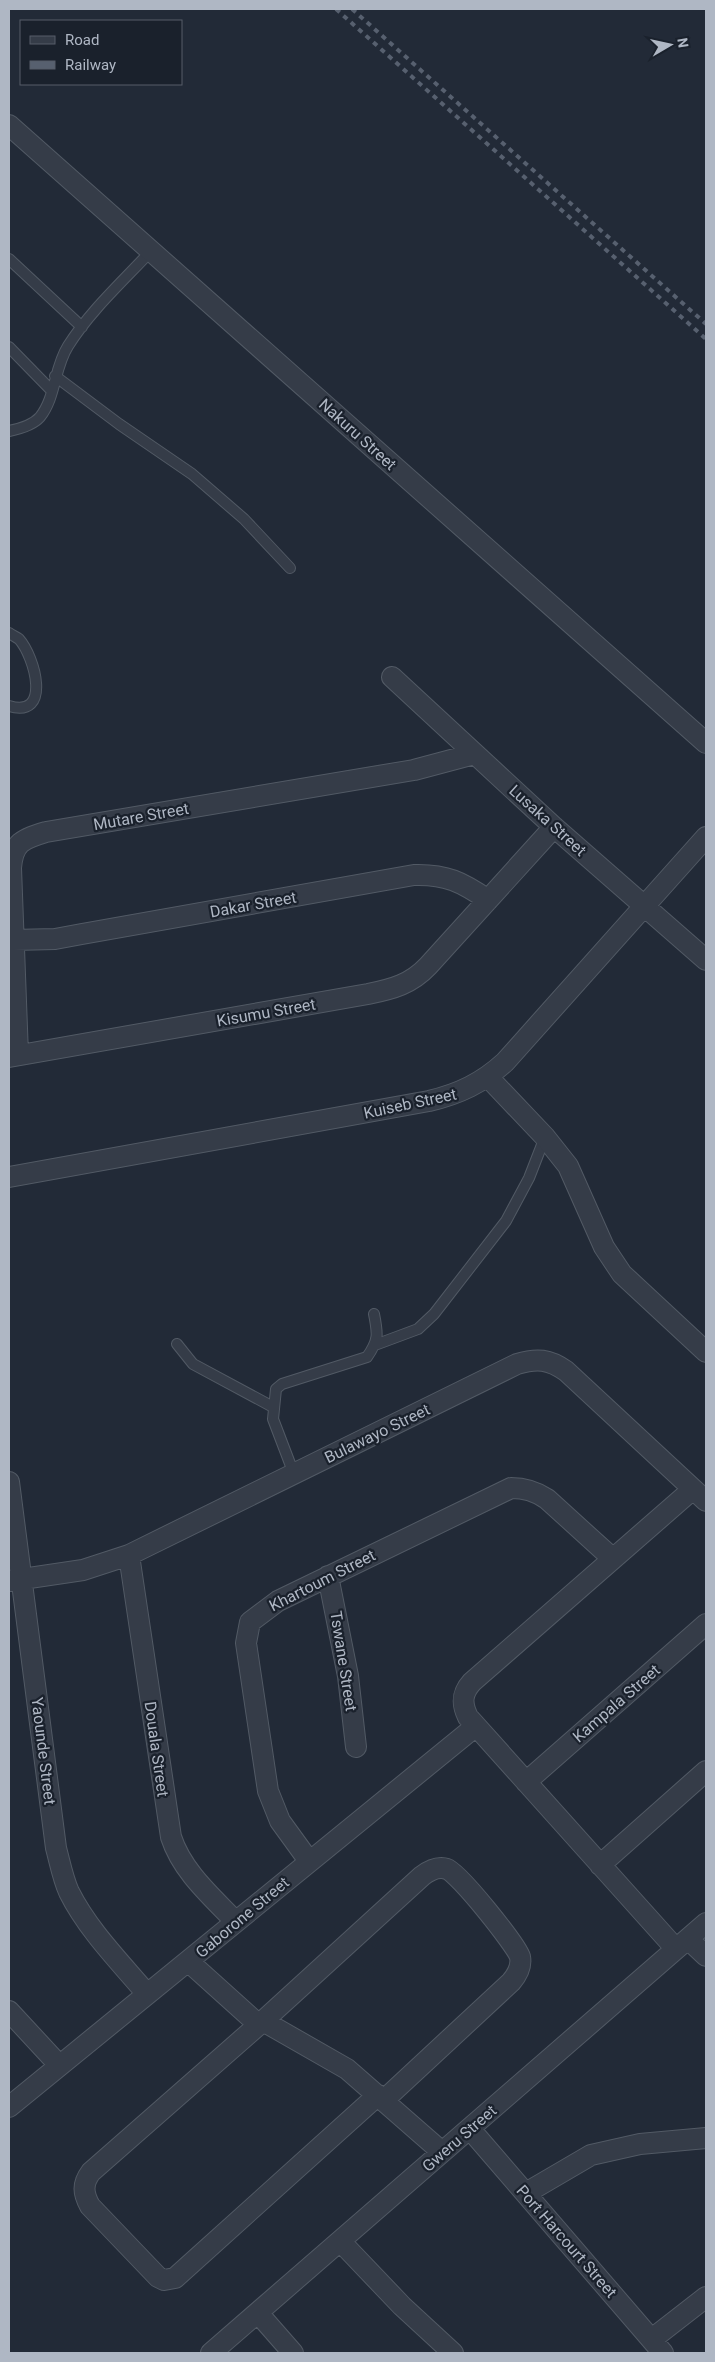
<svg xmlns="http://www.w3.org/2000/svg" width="715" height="2362" font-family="Roboto,sans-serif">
	<rect width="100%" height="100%" fill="#222a37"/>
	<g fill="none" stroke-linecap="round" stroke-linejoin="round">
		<!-- service casing -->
		<g stroke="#525a65" stroke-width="12">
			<path id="service" d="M9,259L82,327
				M9,347L52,391
				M55,376L119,424L192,474L244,519L290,568
				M9,431C19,429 33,425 40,417C56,397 54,368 68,346C90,311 123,281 151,251
				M9,633C12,635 16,637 19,639C35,657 52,719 9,706
				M177,1344L193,1364L273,1407
				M375,1345L418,1329L434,1314L506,1221L529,1178L545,1137
				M294,1474L273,1419L276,1389L282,1384L367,1357C379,1340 378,1334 374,1314"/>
		</g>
		<!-- minor casing -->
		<g stroke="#525a65" stroke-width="22">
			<path id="minor" d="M9,125L706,743
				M392,677L554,827L706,960
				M13,940L55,939L82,934L414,875C446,874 462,882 488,900
				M18,1055L11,868C13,842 23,839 46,832L414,770L474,754
				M9,1057L368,994C393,989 411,984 428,966L554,827
				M488,1077L545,1137L568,1166L604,1247L622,1274L706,1352
				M9,1177L429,1101C459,1094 482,1083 505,1062L706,837
				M9,1482L56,1848C60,1863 63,1879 69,1892C88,1930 120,1962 147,1994
				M129,1555L171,1837C182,1871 211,1896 235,1921
				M328,1576L348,1676L356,1747
				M9,1581L83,1570L129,1555L517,1364C537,1358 549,1359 566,1371L706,1501
				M526,1782L706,1624
				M309,1861L280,1821L268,1791L246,1643L250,1622L278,1601L511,1488C525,1488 535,1491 547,1499L612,1558
				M600,1865L706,1771
				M688,1939L706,1956
				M676,1949L468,1717C461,1703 462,1693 472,1682L693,1489
				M189,1962L259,2025
				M9,2011L59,2065
				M263,2021L347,2069L442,2152
				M378,2095L175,2278L164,2280L158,2277L90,2206C83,2193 82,2184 91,2172L263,2021L422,1876C430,1870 438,1866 447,1869C458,1872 517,1946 520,1957C522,1967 517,1975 511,1982L384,2100
				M9,2107L476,1726
				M470,2129L663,2353
				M526,2193L591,2155L640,2144L706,2138
				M340,2241L402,2306L453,2353
				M258,2313L293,2353
				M652,2339L706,2297
				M211,2353L706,1923"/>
		</g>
		<!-- service -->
		<use href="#service" stroke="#353c48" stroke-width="10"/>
		<!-- minor -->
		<use href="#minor" stroke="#353c48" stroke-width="20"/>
		<!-- rail -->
		<path stroke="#57606f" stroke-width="4" stroke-dasharray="5 5" stroke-linecap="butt" d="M336,9L706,339
			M352,9L706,324"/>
	</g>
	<g text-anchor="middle" stroke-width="4.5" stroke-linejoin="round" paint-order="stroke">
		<!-- street labels -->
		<g font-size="16" fill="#afb7c4" stroke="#1a212c">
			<text transform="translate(358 434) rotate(42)" y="6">Nakuru Street</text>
			<text transform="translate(141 816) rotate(-10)" y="6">Mutare Street</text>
			<text transform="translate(548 820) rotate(42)" y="6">Lusaka Street</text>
			<text transform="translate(253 904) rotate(-10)" y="6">Dakar Street</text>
			<text transform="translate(266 1012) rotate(-10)" y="6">Kisumu Street</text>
			<text transform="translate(410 1103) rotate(-12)" y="6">Kuiseb Street</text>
			<text transform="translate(377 1433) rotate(-26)" y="6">Bulawayo Street</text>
			<text transform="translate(322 1580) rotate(-27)" y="6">Khartoum Street</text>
			<text transform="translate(344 1661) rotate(81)" y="6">Tswane Street</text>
			<text transform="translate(616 1703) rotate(-41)" y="6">Kampala Street</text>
			<text transform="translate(157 1749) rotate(82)" y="6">Douala Street</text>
			<text transform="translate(44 1751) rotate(83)" y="6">Yaounde Street</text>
			<text transform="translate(242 1917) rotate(-40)" y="6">Gaborone Street</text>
			<text transform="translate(459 2138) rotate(-41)" y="6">Gweru Street</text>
			<text transform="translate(567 2241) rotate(49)" y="6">Port Harcourt Street</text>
		</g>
	</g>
	<!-- border -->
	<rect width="715" height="2362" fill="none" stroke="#afb7c4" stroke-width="20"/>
	<!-- legend -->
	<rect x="20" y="20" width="162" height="65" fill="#1a212c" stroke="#565d69"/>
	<rect x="30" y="36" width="25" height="8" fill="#353c48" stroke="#565d69"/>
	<text x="65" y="45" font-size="15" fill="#afb7c4">Road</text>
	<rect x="30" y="61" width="25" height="8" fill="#57606f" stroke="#565d69"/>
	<text x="65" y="70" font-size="15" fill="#afb7c4">Railway</text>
	<!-- north arrow -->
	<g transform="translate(670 45) rotate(81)" stroke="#1a212c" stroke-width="4" paint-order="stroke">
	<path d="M0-4L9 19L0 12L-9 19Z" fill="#afb7c4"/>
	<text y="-8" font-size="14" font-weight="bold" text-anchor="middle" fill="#afb7c4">N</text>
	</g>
</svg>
